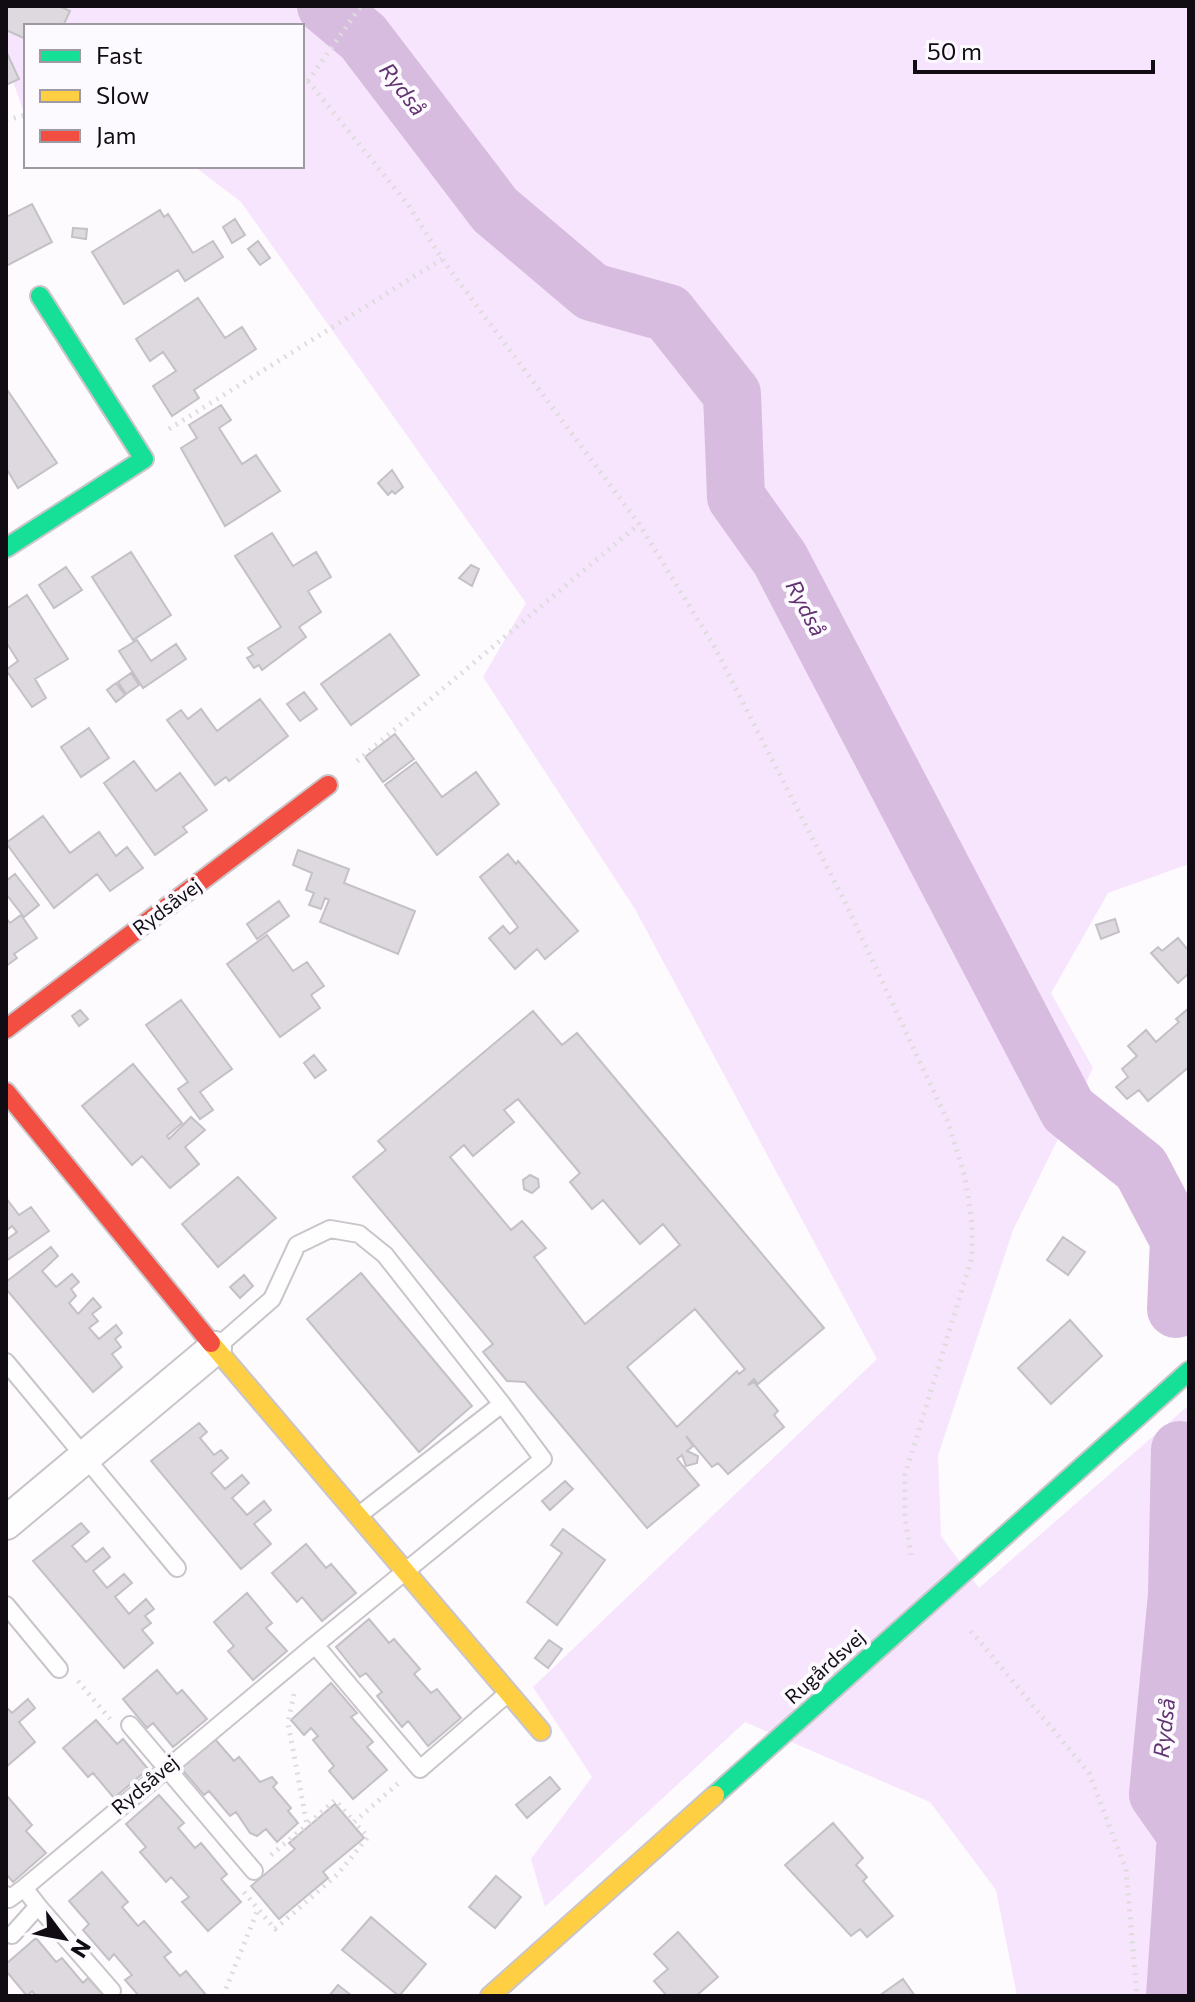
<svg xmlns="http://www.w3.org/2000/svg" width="1195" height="2002" font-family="Commissioner,sans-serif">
	<rect width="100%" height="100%" fill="#fdfbfe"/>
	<!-- green -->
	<path fill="#f6e5fc" d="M6,6H359L542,228L412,56L368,6H1189V864L1108,893L1051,993L1093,1068L1013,1230L938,1455L941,1536L979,1588L1189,1405V1996H1017L996,1890L930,1802L745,1722L545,1907L531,1859L592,1777L533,1687L877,1359L635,909L483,677L526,603L241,202L194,166H302V26H26V118L6,62Z"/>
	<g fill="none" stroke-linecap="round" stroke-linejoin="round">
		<!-- river -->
		<path stroke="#d7bce0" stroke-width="58" d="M326,6L363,37L495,210L592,292L668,313L732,394L736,497L780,559L1068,1110L1141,1168L1179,1240L1176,1309
			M1175,1996L1186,1834L1158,1794L1177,1595L1180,1450"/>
	</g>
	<!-- building -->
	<path fill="#ddd9df" stroke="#c4c1c6" stroke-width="2" fill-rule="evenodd" d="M6,6H59L70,11L63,26H26V39L6,30Z
		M6,51L19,79L6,85Z
		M32,204L52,242L6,266V217Z
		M160,210L164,217L168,214L193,253L213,241L223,257L185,281L178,270L124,304L92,252Z
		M235,219L245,235L232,243L223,227Z
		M73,228L87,229L86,239L72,237Z
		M258,241L270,258L260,265L248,249Z
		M198,298L225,338L242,327L256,349L194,390L199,398L172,416L153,386L176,371L163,352L150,361L136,339Z
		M6,388L57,463L18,488L6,468Z
		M221,405L231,420L219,428L242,464L256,455L280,491L225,526L181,448L197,438L189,425Z
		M392,470L403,487L395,494L392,491L388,495L378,483Z
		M272,533L293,566L316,552L331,577L308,591L321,612L299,627L306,637L262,670L259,665L254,668L247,658L253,655L248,648L281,627L235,556Z
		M131,552L171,615L133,640L92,577Z
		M471,565L479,569L472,586L459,578Z
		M66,567L82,590L54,608L39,585Z
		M27,595L68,659L35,679L46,698L32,707L6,670L18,661L6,642V609Z
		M390,634L419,675L351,725L321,684Z
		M137,640L151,661L176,644L186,659L143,688L119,651Z
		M131,673L139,685L126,694L118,682Z
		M116,683L125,695L116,702L107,690Z
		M304,692L317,709L300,721L287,704Z
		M260,699L288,736L229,781L226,777L215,785L167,720L181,710L188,719L201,709L217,731Z
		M89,728L109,758L81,777L61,747Z
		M395,734L414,759L383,782L365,757Z
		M134,761L156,791L180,773L207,810L183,827L187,832L155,855L104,783Z
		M416,762L442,797L476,772L499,804L437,855L385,785Z
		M43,816L70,853L99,832L116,856L127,847L143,868L110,891L97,874L54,908L6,843Z
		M298,850L349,869L344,883L415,911L398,954L320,922L329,900L325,898L321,909L309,905L314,893L306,890L312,873L293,865Z
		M508,854L516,864L518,861L578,931L545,959L537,949L515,969L489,938L503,926L510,934L518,927L480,877Z
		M15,874L39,905L24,917L6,894V881Z
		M279,901L289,916L257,939L247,924Z
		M21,915L37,938L14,954L17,958L6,966V918L10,923Z
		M1115,919L1119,932L1101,939L1096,925Z
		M267,935L293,971L307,962L324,986L311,995L320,1008L280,1037L227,964Z
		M1178,938L1189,951V973L1178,983L1151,953L1158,947L1162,951Z
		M181,1000L232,1069L200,1092L213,1110L200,1119L178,1089L188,1082L146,1025Z
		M1189,1008V1067L1148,1101L1139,1090L1127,1099L1116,1087L1128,1077L1122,1069L1137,1056L1128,1046L1146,1030L1156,1042L1179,1022L1176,1019Z
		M80,1010L88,1019L79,1026L72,1016Z
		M533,1011L562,1045L577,1033L824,1328L758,1384L754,1379L748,1385L754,1382L778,1411L774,1415L784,1427L728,1474L718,1463L712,1467L686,1436L693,1446L687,1451L698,1456L697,1463L686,1466L682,1455L677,1459L699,1485L647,1528L525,1382L507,1381L483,1352L493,1344L353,1177L386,1150L378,1141ZM518,1099L580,1173L570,1182L592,1209L603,1200L640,1244L663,1224L680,1245L585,1324L534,1257L546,1248L522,1221L511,1230L450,1157L464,1145L473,1156L514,1122L504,1110ZM695,1309L745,1369L739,1374L737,1371L677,1427L627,1367Z
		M314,1055L326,1070L315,1078L304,1063Z
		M133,1064L182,1123L167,1136L169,1139L191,1117L205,1130L185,1147L199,1164L170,1188L142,1156L132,1165L82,1106Z
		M530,1175L538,1179L539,1187L532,1193L524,1189L523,1180Z
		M238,1177L276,1218L218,1267L182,1224Z
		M6,1198L19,1215L31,1207L49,1231L6,1261V1240L17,1232L12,1226L6,1231Z
		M1063,1237L1085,1252L1068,1275L1047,1260Z
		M51,1247L58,1256L42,1271L56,1287L72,1274L79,1282L71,1289L76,1296L69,1303L78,1314L93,1298L101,1307L92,1314L98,1321L89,1328L99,1339L116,1325L122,1333L115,1339L121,1347L112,1354L122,1367L93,1392L6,1289V1282Z
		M361,1273L472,1406L419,1452L307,1319Z
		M244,1275L253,1286L240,1298L230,1287Z
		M1070,1320L1102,1356L1051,1404L1018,1368Z
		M199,1423L207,1432L200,1438L214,1455L221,1450L228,1458L211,1473L225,1489L242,1475L249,1483L232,1498L247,1515L264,1501L271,1510L254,1524L271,1544L241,1569L151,1461Z
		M565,1481L573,1489L550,1510L542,1501Z
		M81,1523L89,1532L72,1546L86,1562L103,1548L110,1557L93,1571L107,1588L124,1574L132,1583L115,1597L129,1614L146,1599L154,1609L145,1616L151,1623L142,1630L153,1643L124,1668L33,1561Z
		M563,1529L605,1560L557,1625L527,1602L562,1553L551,1545Z
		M306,1544L326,1568L331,1564L356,1593L322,1621L302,1597L297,1602L272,1573Z
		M247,1593L272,1623L266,1628L287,1651L253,1680L228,1651L234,1646L214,1622Z
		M369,1619L389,1643L394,1639L420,1669L414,1674L431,1693L437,1689L461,1718L428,1746L408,1721L402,1727L377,1696L382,1692L366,1673L360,1677L336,1647Z
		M549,1640L562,1649L548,1668L535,1658Z
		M157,1670L177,1694L182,1690L207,1719L173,1747L153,1723L147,1728L123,1699Z
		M331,1683L357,1713L351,1717L373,1742L367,1747L387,1770L353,1799L329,1771L334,1766L313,1740L318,1736L311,1728L304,1735L291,1720Z
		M28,1699L35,1708L19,1722L35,1742L6,1767V1707L12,1713Z
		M96,1720L117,1744L123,1739L148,1769L114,1798L93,1773L88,1777L63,1748Z
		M214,1738L234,1761L239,1757L260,1782L272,1777L277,1783L273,1787L291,1808L288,1811L298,1823L277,1842L266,1829L257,1836L250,1833L236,1812L230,1816L209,1791L204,1795L180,1767Z
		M550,1777L560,1789L527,1818L516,1805Z
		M159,1795L184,1823L178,1828L195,1848L201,1843L227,1874L221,1879L241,1902L208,1931L182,1902L189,1897L171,1877L166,1882L140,1852L146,1847L126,1824Z
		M7,1796L32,1825L26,1831L46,1853L13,1882L6,1874Z
		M335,1804L364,1838L323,1872L328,1878L279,1919L251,1886L295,1849L289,1843Z
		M833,1823L863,1858L856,1865L867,1877L863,1881L893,1916L867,1937L860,1929L851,1936L785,1865Z
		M102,1872L128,1902L122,1907L138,1926L144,1921L171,1952L164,1957L180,1976L186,1971L207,1996H139L125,1980L132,1975L114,1954L109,1960L83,1930L89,1924L69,1901Z
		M496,1876L521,1897L495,1928L469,1907Z
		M371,1917L426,1964L399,1996L342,1950Z
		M678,1932L718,1977L696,1996H667L654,1981L668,1969L654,1954Z
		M36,1938L56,1962L62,1958L83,1983L88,1978L104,1996H36L32,1991L27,1996L6,1971V1964Z
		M903,1979L915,1996H879Z
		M338,1985L352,1996H329Z"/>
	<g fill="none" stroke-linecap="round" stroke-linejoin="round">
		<!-- lane casing -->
		<g stroke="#c9c5ca" stroke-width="20">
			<path id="lane" d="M217,1347L272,1299L297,1245L330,1229L359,1234L385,1255L502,1404
				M6,1362L177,1568
				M6,1605L59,1669
				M315,1645L543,1459L502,1404L359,1515
				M130,1725L254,1871
				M6,1895L9,1899L24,1888
				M38,1906L112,1991
				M12,1935L38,1906L24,1888L315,1645L420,1769L507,1694"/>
		</g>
		<!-- street casing -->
		<g stroke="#c9c5ca" stroke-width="36">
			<path id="street" d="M6,1523L215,1348"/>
		</g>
		<!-- fast casing -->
		<g stroke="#c9c5ca" stroke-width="22">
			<path id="fast" d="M6,548L144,459L40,296
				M715,1795L1189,1371"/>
		</g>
		<!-- slow casing -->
		<g stroke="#c9c5ca" stroke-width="22">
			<path id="slow" d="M211,1343L541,1731
				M490,1996L715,1795"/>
		</g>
		<!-- jam casing -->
		<g stroke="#c9c5ca" stroke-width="22">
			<path id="jam" d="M6,1029L328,785
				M6,1092L211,1343"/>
		</g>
		<!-- path -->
		<path stroke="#dedcde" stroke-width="5" stroke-dasharray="2 6" stroke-linecap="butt" d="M308,81L409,206L442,259L639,524L714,646L846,904L948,1122L965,1177L972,1223V1257L905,1475V1518L911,1555
			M308,81L361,6
			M6,120L26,115
			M169,429L442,259
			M357,761L639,524
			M971,1631L1089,1773L1126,1869L1137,1996
			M78,1681L110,1719
			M294,1694L288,1723L307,1825L335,1800L354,1822
			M271,1855L307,1825
			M244,1892L258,1909
			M223,1996L258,1909L275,1929L337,1875L368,1837L354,1822L402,1780"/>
		<!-- lane -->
		<use href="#lane" stroke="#fffeff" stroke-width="16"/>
		<!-- street -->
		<use href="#street" stroke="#fffeff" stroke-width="32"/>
		<!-- fast -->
		<use href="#fast" stroke="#16e098" stroke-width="18"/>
		<!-- slow -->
		<use href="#slow" stroke="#ffcf43" stroke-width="18"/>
		<!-- jam -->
		<use href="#jam" stroke="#f24e42" stroke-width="18"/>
	</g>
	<g text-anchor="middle" stroke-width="8" stroke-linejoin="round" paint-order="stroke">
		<!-- street labels -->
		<g font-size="20" fill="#110b13" stroke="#fdfaff">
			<text transform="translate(167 907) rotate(-37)" y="7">Rydsåvej</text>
			<text transform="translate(825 1667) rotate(-42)" y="7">Rugårdsvej</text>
			<text transform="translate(145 1785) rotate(-40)" y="7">Rydsåvej</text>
		</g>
		<!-- water labels -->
		<g font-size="22" font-style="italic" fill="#613270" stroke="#fdfaff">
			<text transform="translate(403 89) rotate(52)" y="8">Rydså</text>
			<text transform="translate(806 608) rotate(62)" y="8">Rydså</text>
			<text transform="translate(1164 1728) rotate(-84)" y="8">Rydså</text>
		</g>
	</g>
	<!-- border -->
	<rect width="1195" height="2002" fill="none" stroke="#110b13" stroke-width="16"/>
	<!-- legend -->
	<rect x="24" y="24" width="280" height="144" fill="#fdfaff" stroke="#9f9aa1" stroke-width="2"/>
	<rect x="40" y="50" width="40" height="12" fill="#16e098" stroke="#9f9aa1" stroke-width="2"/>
	<text x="96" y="64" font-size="24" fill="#110b13">Fast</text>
	<rect x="40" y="90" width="40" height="12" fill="#ffcf43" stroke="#9f9aa1" stroke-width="2"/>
	<text x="96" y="104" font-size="24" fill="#110b13">Slow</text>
	<rect x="40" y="130" width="40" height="12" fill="#f24e42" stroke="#9f9aa1" stroke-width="2"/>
	<text x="96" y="144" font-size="24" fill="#110b13">Jam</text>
	<!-- north arrow -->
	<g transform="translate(64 1938) rotate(122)" stroke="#fdfaff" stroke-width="6" paint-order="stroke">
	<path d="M0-6L14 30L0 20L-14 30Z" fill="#110b13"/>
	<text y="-12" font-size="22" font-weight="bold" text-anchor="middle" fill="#110b13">N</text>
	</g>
	<!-- scale -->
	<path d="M915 60v12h238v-12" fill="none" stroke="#110b13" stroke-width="4"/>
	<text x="927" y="60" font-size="24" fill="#110b13" stroke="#fdfaff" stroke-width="6" paint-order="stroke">50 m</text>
</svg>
